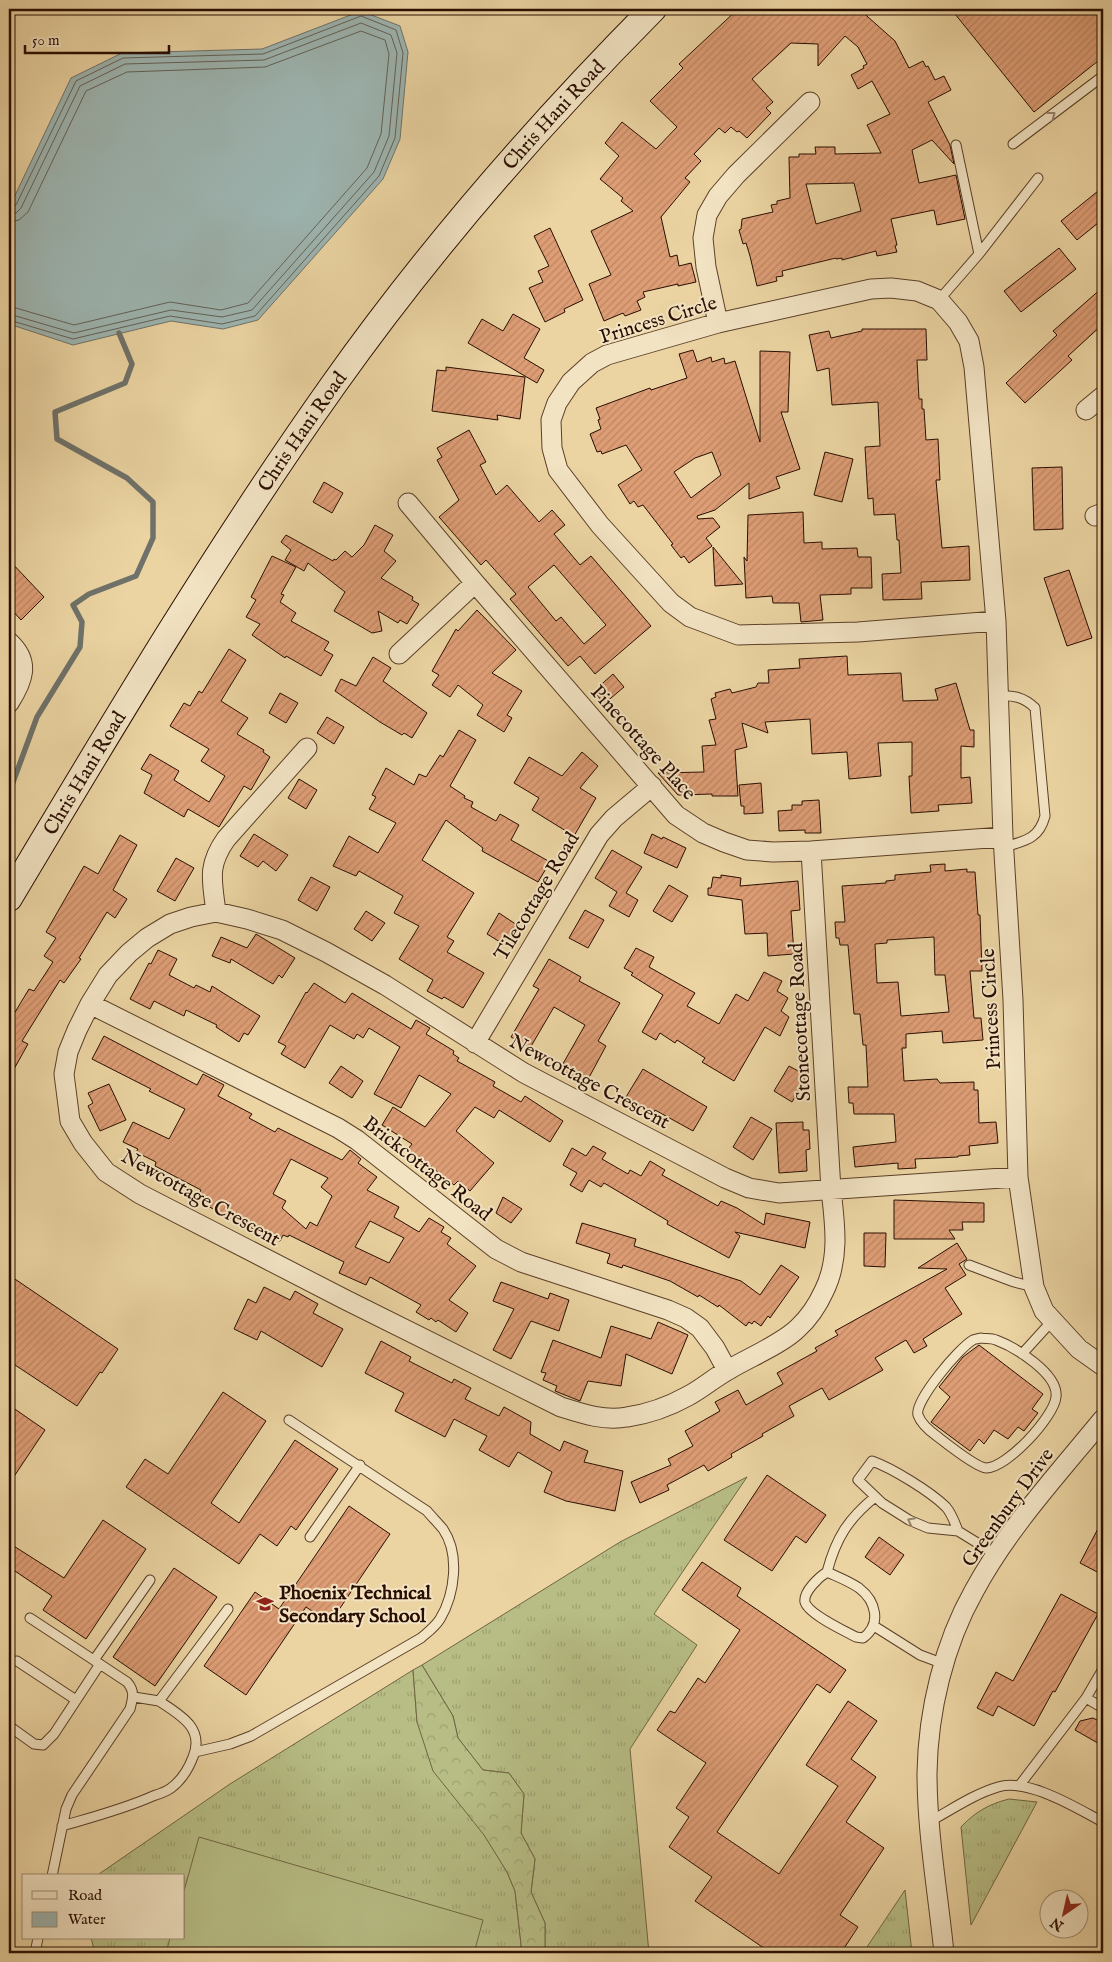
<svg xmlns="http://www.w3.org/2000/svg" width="1112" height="1962" font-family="'IM FELL English',serif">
	<defs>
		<pattern id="grass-tufts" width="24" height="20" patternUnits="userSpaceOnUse" patternTransform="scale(1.25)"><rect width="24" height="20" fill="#b7bd85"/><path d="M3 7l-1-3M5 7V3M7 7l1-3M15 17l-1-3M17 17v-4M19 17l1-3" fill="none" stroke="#9da171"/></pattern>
		<pattern id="forest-crowns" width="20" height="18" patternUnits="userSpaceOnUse" patternTransform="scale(1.25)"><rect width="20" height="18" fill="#b7bd85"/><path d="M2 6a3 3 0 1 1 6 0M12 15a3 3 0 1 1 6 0" fill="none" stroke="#9da171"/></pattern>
		<pattern id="building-hatch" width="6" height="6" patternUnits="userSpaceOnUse" patternTransform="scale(1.25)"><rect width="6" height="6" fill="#dd9d75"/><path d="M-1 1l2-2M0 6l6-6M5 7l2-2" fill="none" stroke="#be8663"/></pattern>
	</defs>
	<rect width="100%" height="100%" fill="#ebd4a2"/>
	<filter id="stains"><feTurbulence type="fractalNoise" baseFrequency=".004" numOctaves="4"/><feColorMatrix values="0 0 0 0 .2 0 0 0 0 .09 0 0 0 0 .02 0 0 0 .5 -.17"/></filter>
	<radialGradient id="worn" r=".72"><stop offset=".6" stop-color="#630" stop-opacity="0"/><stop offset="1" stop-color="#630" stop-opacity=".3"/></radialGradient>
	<!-- grass -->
	<path fill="url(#grass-tufts)" stroke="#706542" d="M747,1477L654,1614L697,1645L630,1749L649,1953H545V1923L531,1892L535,1859L521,1833L524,1794L509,1773L483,1770L458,1738L453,1716L422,1665L620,1542Z
		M413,1670L417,1722L507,1872L515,1891L522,1953H95L91,1938H184V1876H96L230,1784Z
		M1009,1799L1037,1802L971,1925L961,1827C975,1812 989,1804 1009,1799Z
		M905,1890L912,1953H863Z"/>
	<!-- forest -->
	<path fill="url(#forest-crowns)" stroke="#706542" d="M422,1665L453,1716L458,1738L483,1770L509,1773L524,1794L521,1833L535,1859L531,1892L545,1923V1953H522L515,1891L507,1872L484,1835L433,1771L417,1722L413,1670Z"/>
	<!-- pitch -->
	<path fill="#b7bd85" stroke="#706542" d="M199,1837L483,1920L474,1953H166L170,1938H184V1891Z"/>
	<!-- water -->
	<path fill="#9db5b1" stroke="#6f726a" d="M361,11L400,26L408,52L400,139L383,179L258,320L223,329L171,321L73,345L9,324V208L71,78L122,53L262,49Z"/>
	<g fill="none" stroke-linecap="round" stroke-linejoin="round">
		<!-- shore -->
		<path stroke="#636158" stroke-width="1" d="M9,208L16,205L76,81L123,58L263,54L361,16L396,30L403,53L395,138L379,176L255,316L222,324L170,316L73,339L9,320
			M9,215L16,213L21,208L80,86L125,64L264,60L361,23L391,35L397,53L389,136L374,172L252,310L222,317L171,310L74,333L9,314
			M9,222L19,220L28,212L86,91L127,72L265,67L361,31L385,40L389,54L381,134L367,168L248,303L221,310L170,302L74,325L9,306"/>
		<!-- stream -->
		<path stroke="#6f726a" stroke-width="5.5" d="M9,793L37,717L80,647L82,622L73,605L89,594L136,576L153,538V502L127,478L57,439L55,412L125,383L132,364L119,333"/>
	</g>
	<!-- building -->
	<path fill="url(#building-hatch)" stroke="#290d00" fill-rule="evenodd" d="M738,9H859L895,41L909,68L923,61L926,67L928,66L935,80L944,76L951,90L928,102L950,145L954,164L932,140L912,150L919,183L956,175L965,219L937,225L934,210L891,219L897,245L895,246L897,252L877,256L876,251L842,260V258L836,259V258L782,271L783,276L776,277L777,281L757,286L750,256L746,243L743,244L739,230L741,229L742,219L773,212L771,205L777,204V201L790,198L789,157H799V154H816L815,147H835V154L881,153L867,125L890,114L872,81L858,89L851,75L864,68L863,66L867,64L858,47L845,36L818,66V44L791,43L752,79L773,102L766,108L771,113L747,138L739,131L737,132L731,127L725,133L719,128L694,154L701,161L685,178L690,182L661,217L670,257L677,255L679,266L691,263L696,282L678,286V284L643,292L645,297L637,301L641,310L625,316L623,313L604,321L589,284L611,275L591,231L633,211L621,201L623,198L600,179L619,156L605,143L622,122L656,149L677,127L650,101L683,68L679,64ZM854,183L861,211L816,224L806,184Z
		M951,9H1103V57L1034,112Z
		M1103,187V219L1077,240L1061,221Z
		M550,228L583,300L564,309L565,312L545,322L529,288L543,282L538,271L549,266L534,236Z
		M1059,248L1076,269L1021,312L1004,291Z
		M1103,287V324L1068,356L1072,360L1025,403L1006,383L1057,335L1053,331Z
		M513,314L540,329L524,358L544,370L537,383L468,343L482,319L503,331Z
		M862,329H926L927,360H917L919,399H922V409H924L926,440L938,439L940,480H936L942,548L969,546L970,580L921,582L922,599L883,600L882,574L901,573L899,540H897L895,514L874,515L873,498L868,499L865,447L880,446L878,402L832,405L829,368L817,371L809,335L829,331L831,338L862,331Z
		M693,350L697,362L711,357L712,362L724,358L725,364L735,361L760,442V351L790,352L788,412H781L800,469L776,477L780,488L749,499V483L715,510L697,516L698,519L713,518L720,527L706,538L712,546L689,563L684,556L681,558L671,545L673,544L643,505L638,507L634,501L630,504L618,485L642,470L626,445L602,454L601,451L597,452L590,434L601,429L598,420L600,419L596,408L650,388L651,390L687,378L679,354ZM712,452L721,475L691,498L674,472L695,458Z
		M446,367L525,377L520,419L497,415L498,420L432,411L437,370L446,371Z
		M469,430L486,462L480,465L496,495L507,485L539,522L552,510L565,525L554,534L580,565L591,556L651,626L595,674L580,656L568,666L510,599L516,594L486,560L481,565L439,517L459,500L437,460L442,457L437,448ZM554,565L606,625L584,644L561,617L556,621L528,587Z
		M825,452L853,459L842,502L814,495Z
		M1062,467L1063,529L1034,530L1032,468Z
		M324,482L343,493L332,513L313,502Z
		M803,512L804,543L822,542V549L857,548L858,557H871L872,588H851V594L820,595L823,620L801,622L799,603H773L772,596L746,598L744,557L747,561L748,515Z
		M375,525L393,535L384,551L396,561L381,578L413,597L412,600L419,604L407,624L400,620L398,623L378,611L382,631L372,633L334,611L345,592L308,563L304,571L285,560L291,550L281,542L286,535L333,561L334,559L336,560L345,551L352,557L364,545Z
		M713,547L743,584L715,586Z
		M272,556L296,567L281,594L284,595L280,602L296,613L291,621L329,642L324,650L333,655L321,676L286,656L285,658L252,635L260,624L246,617L256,600L251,597Z
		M9,560L44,597L21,620L9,607Z
		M1069,570L1092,638L1067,646L1044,578Z
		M477,610L516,650L492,673L522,691L507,715L512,718L504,732L477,715L483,705L458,685L450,697L432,685L439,675L432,671L456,629L458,631Z
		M229,649L246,660L221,701L248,718L237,734L264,750L263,752L270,757L251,790L244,786L219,827L188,809L184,817L144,793L152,775L141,769L150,754L179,771L174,780L209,802L225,776L201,761L209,749L170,726L184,703L190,706L199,691L202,693Z
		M847,656L848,675L901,673L903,701L938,700L935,689L956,683L970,730H974V747L961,746V778L970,777L972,803L938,805L939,811L911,813L909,776H912V742L878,743L881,776L849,779L847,752L812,754L810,719L765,722L768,733L742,723L747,747L735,750L738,796H712V794L678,795L658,773L704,772L702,746L716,745L709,720L716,719L711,699L716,697L715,693L730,689L732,693L756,687L758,683H769L768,670L800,668L799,659Z
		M373,657L391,668L383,681L427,713L412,738L404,733L402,735L380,722L335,691L341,679L356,686Z
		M613,674L624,687L604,704L594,691Z
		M280,693L298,703L286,723L269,713Z
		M327,717L344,727L334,744L317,733Z
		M459,730L476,740L450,786L465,796L464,798L473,802L471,807L496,821L500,814L519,825L511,840L550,862L538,882L482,851L483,848L446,820L422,860L474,893L447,937L454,941L447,952L484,973L463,1008L444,997L442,999L427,991L433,980L399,959L419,926L394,913L403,896L359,871L356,876L333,866L349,836L378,853L396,823L369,809L376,797L372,795L386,768L414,785L419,774L426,777L440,755L443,757Z
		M582,752L598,766L580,788L596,798L574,836L532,810L539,798L514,783L529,757L562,776Z
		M299,779L317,790L306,809L288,798Z
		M761,783L763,813L744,814V806H741L739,785Z
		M819,800L821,833H805V830L779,831L778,811L792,810V805H802V801Z
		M254,834L288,855L276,871L263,861L258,867L240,856Z
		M652,834L662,839L663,837L686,848L677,868L644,853Z
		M120,835L137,845L113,890L127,899L115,918L107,912L79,958L81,959L64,983L60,980L22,1041L28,1044L9,1078V1022L29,989L34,991L53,962L44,956L56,938L46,932L84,866L98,874Z
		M612,850L642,867L626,893L638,900L629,917L609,906L617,892L595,878Z
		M176,858L194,868L175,901L157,891Z
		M945,864V871L967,869V872H975L978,915H980L982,971H970L974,1018H981L983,1040L943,1043L942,1031L906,1034V1048H902L904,1081L937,1079L940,1083L974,1082V1090H978L979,1123L996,1122L998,1143L969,1146L970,1155L958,1156V1157L915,1159L916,1168L898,1169V1163L855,1167L853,1147L896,1142L894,1114H854L853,1103H849L848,1087H868L866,1045H863L860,1014H854L848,945H840L839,938H836L835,922H845L842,886L886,883V881L895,880V875L931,872L930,865ZM934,937L935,975H945L949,1012L901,1016L898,982L877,983L875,944L887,943V940Z
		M721,875L741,878L740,886L798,881L800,910L791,911L794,954L768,956L767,933L745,934L742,900L708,895V888H711L713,877L721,878Z
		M311,877L330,887L317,911L298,900Z
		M669,885L688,896L672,922L653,911Z
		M585,910L604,920L588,948L569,938Z
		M366,911L385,923L372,941L354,929Z
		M499,913L517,925L505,945L487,934Z
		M256,934L295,958L282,978L279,975L273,984L231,959L230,963L212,956L221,937L247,948Z
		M636,948L654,957L649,967L695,993L687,1006L719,1024L736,994L748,1001L764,972L782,981L777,991L788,998L781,1011L789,1017L780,1036L765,1027L734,1081L702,1062L705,1058L677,1040L675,1043L660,1033L656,1040L642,1032L663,995L631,975L633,973L624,968Z
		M158,950L177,959L169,975L194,988L196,985L210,992L212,986L260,1016L248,1035L244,1033L239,1042L216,1027L217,1025L186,1010L184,1016L154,1001L150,1009L130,999L149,963L151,964Z
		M549,959L581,977L579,981L620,1003L598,1041L606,1046L586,1083L560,1069L585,1025L554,1007L530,1048L511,1037L539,989L533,986Z
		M314,983L345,1003L352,993L411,1029L416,1020L430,1028L426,1034L454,1051L453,1054L459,1058L457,1061L495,1082L493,1086L521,1102L525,1096L563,1121L550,1142L499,1110L494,1118L475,1107L456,1131L494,1163L470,1191L458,1181L454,1185L429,1165L426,1168L406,1152L412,1144L382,1125L393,1107L425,1127L451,1094L419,1075L401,1108L374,1094L400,1047L369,1028L363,1038L357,1034L354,1039L330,1025L305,1068L281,1054L286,1046L278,1042L306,992L307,993Z
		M104,1036L197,1085L203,1074L224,1085L218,1096L252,1114L249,1118L275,1132L278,1128L342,1160L350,1150L361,1159L358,1163L377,1177L367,1190L399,1207L394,1217L419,1232L429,1218L444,1227L441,1232L451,1238L447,1244L476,1266L449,1300L468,1313L456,1332L438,1320L436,1322L431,1318L429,1320L416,1312L421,1305L370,1277L366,1285L339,1273L344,1262L289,1235L288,1237L283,1235L280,1241L269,1238L248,1226L247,1228L222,1216L223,1214L196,1200L201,1190L155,1166L156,1162L136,1152L138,1149L123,1142L133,1122L169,1139L185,1109L149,1091L151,1089L92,1059ZM291,1159L328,1178L321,1187L332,1196L317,1226L310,1222L306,1229L282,1208L286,1201L273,1194ZM370,1221L404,1238L389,1263L355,1247Z
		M341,1066L363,1081L352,1098L329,1083Z
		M789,1066L800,1072L805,1080L792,1102L774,1091Z
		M643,1069L707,1107L693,1131L655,1110L653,1114L626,1097Z
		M109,1084L126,1120L100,1131L88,1106L93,1103L88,1093Z
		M751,1117L772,1129L753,1160L733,1147Z
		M803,1122V1130H809L810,1149L806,1150L807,1171L779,1173L776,1123Z
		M593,1146L606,1153L602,1159L628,1174L630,1170L641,1176L650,1161L665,1170L662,1175L718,1206L721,1201L737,1208L764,1225L766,1213L810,1222L805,1248L735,1232L740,1236L729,1258L667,1224L668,1221L604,1183L601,1187L589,1180L582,1192L570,1185L577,1173L563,1165L572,1148L586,1156Z
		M503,1197L522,1209L511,1223L496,1213Z
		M894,1200L984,1203V1222H962L963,1230H949L955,1239H894Z
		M582,1223L636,1239L634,1246L741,1281L760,1295L781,1265L799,1277L770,1318L768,1316L761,1326L754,1321L752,1324L749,1322L746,1326L719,1305L718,1307L699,1295L698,1297L670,1281L623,1265L622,1268L607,1263L610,1254L576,1243Z
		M864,1233H886L885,1267L864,1266Z
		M957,1243L967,1259L959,1264L966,1275L945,1288L962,1314L923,1339L927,1346L914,1353L906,1340L875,1358L883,1370L829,1400L822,1388L789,1406L794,1416L762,1434L763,1436L731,1454L732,1457L708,1471L704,1465L667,1485L669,1490L640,1503L631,1482L671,1465L668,1459L693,1446L685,1431L720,1411L715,1402L738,1390L746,1405L783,1384L777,1373L817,1351L815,1348L838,1335L835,1331L947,1269L918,1268Z
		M9,1275L118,1349L102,1373L100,1372L77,1406L9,1361Z
		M501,1282L548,1299L550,1293L569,1300L559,1331L531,1321L511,1359L493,1350L514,1309L493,1301Z
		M264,1287L290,1300L295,1291L318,1304L313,1313L343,1329L322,1367L261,1331L257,1340L234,1329L248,1299L256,1303Z
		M658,1322L688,1335L672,1374L626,1354L621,1386L588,1381L580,1401L555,1391L557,1386L543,1380L546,1373L541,1372L553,1340L601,1358L611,1326L651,1339Z
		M381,1341L411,1357L409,1361L452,1383L454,1379L471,1388L465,1399L499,1416L504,1407L531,1422L530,1434L560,1451L564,1441L588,1451L584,1462L623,1471L615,1511L566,1501L544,1492L552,1472L518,1452L509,1467L479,1450L487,1436L454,1419L445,1437L395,1411L404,1393L365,1373Z
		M979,1345L1043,1394L1032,1409L1038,1413L1024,1431L1018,1427L1008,1439L994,1430L984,1444L979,1439L970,1451L931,1422L950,1397L939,1387L963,1357Z
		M223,1392L266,1421L211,1503L239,1523L295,1440L338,1469L296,1530L291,1526L277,1546L260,1534L239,1564L126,1487L145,1459L168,1474Z
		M9,1405L45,1430L9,1484Z
		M767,1475L826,1515L806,1543L796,1536L772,1571L724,1540Z
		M349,1506L390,1534L330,1623L306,1607L246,1695L204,1666L255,1592L279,1609Z
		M1103,1519V1575L1080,1563Z
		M103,1520L146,1549L86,1639L43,1610L52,1596L9,1567V1543L64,1578Z
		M879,1537L904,1555L890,1575L865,1557Z
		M702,1562L741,1588L737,1596L846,1670L830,1693L817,1684L717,1832L779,1874L838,1786L806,1765L848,1701L877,1721L851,1759L876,1777L846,1822L884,1848L840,1915L858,1927L841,1953H771L695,1901L712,1877L669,1847L689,1817L676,1808L706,1763L657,1730L670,1711L675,1713L698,1678L705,1683L740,1630L682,1590Z
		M174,1568L217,1597L155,1686L113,1657Z
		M1061,1594L1098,1614L1055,1692L1053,1691L1034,1726L998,1706L993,1716L977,1708L996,1672L1013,1681Z
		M1093,1718L1103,1723V1746L1075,1730L1080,1721Z"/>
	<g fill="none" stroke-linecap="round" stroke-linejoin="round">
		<!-- lane casing -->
		<g stroke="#5a3f28" stroke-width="11">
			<path id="lane" d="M1013,144L1103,76
				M956,145L979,254
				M939,300L979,254L1038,178
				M998,696C1013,695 1024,697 1035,708L1045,816C1039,839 1025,841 1004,847
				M969,1265L1014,1282L1034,1287
				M981,1338C985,1339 991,1338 996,1340C1015,1347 1059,1374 1056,1397C1054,1417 1007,1468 986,1468C976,1467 947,1444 938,1437C931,1432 921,1424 918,1415C914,1401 960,1347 973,1340C975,1339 978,1339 981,1338Z
				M1022,1354L1052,1321
				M958,1531C955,1523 952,1514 946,1507C931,1492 892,1468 872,1461L858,1480L882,1503L909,1520L928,1528L958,1531L997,1555
				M310,1537L360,1465
				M827,1572C838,1577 849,1581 859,1588C876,1601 882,1624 863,1638L856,1637C845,1631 808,1614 805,1602C803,1592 819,1577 827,1572Z
				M827,1572C836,1538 848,1519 875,1497
				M30,1618L127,1682C135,1691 133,1698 130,1709L72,1795L66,1809L52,1876
				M874,1626L920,1655L944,1664
				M94,1660L150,1580
				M17,1661L76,1700
				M134,1697L159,1701L228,1609
				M1086,1698L1103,1708
				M9,1726L34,1744L43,1745L54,1734L100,1664
				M195,1752L230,1744L251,1736L421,1638C428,1632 435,1627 440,1619C455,1594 460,1554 443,1529C438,1523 432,1517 427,1511L289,1420
				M1019,1786L1086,1698L1103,1669
				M929,1822C951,1810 974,1794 998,1787C1029,1778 1076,1808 1103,1822
				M62,1826C93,1817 124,1809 153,1796C159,1794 166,1792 171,1788C182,1780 188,1770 193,1757C205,1728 180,1715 159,1701
				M35,1953L38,1938"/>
		</g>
		<!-- street casing -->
		<g stroke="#5a3f28" stroke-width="21">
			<path id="street" d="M718,323L706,267L703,238L707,215L718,196L736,175L810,102
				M1086,410L1103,396
				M408,503L475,583L676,815L703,833L724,842L747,850L773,852L811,851L1003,837
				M1095,516L1103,513
				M996,621L858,632L738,635L690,617L671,603L600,525L558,470L552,448L551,420L557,403L571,382L592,363L607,355L718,323L871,289L891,288L917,291L939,300L958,322L969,341L974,367L996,621L1003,837L1013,1000L1018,1177L1034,1287L1044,1311L1079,1349L1103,1366
				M9,642C31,662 23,681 9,703
				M399,654L475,583
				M811,851L831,1190C835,1224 840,1259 824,1291C818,1304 809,1318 798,1328C782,1344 750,1357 730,1369C715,1377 703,1388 688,1396C670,1406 648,1414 627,1417C604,1421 583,1414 561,1407L346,1300L140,1194L106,1172L83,1143L70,1121L64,1074L68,1052L77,1030L90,1004L108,975L129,953L147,938L170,924L191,917L216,912L247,919L282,930L326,952L385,985L524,1073L725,1178L749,1188L779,1193L1018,1177
				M216,912C212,880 207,866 226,839L307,748
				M90,1004L338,1128L357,1140L496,1249L521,1262L668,1310L686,1318L700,1328L715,1348L727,1370
				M475,1043L599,835L614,818L652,786
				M944,1953C938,1893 927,1833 927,1773C928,1711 944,1644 974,1591C1008,1528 1058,1474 1103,1419"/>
		</g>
		<!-- secondary casing -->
		<g stroke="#290d00" stroke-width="28">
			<g id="secondary">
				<path id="s1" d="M9,898C113,724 217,549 334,384C429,250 538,125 653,9"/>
			</g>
		</g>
		<!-- lane -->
		<use href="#lane" stroke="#f2e3c3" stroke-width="9"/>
		<!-- street -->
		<use href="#street" stroke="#f2e3c3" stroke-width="19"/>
		<!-- secondary -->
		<use href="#secondary" stroke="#f2e3c3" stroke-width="26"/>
	</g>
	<!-- one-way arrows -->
	<defs><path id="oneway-chevron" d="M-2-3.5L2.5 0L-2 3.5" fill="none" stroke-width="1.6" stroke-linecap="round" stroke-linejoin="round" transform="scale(1.25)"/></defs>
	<g stroke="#98836b">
		<use href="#oneway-chevron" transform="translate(1052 115) rotate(-37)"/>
		<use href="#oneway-chevron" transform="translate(911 1521) rotate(-153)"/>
	</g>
	<!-- icons -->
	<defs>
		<g id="school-bare" transform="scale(1.35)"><path d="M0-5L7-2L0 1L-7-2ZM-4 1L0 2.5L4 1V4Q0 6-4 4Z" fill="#8f2418" stroke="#f2e3c3" stroke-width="2.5" paint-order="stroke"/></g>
	</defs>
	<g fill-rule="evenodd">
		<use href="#school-bare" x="265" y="1604"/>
	</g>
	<g text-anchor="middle" stroke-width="4" stroke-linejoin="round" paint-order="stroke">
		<!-- street labels -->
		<g font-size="20" fill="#290d00" stroke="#f2e3c3">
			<text dy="7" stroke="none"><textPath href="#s1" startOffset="956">Chris Hani Road</textPath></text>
			<text transform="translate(658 319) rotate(-17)" y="7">Princess Circle</text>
			<text dy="7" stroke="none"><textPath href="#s1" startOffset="551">Chris Hani Road</textPath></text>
			<text transform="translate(644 742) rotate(48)" y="7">Pinecottage Place</text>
			<text dy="7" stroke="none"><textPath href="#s1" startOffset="146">Chris Hani Road</textPath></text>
			<text transform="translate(536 896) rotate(-59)" y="7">Tilecottage Road</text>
			<text transform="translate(990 1009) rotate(-93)" y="7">Princess Circle</text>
			<text transform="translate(799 1022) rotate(-93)" y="7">Stonecottage Road</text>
			<text transform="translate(590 1081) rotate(28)" y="7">Newcottage Crescent</text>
			<text transform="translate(428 1168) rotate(38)" y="7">Brickcottage Road</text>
			<text transform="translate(201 1197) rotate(29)" y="7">Newcottage Crescent</text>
			<text transform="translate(1007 1507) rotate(-54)" y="7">Greenbury Drive</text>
		</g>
		<!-- poi labels -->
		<g font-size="20" font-weight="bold" fill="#290d00" stroke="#f2e3c3" text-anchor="start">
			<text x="279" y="1599">Phoenix Technical<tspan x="279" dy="23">Secondary School</tspan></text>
		</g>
	</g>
	<!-- margin -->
	<rect width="1112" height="1962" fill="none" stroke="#ebd4a2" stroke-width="30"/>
	<rect x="10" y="10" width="1092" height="1942" fill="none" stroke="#290d00" stroke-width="2.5"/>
	<rect x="15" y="15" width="1082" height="1932" fill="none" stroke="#290d00"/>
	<!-- legend -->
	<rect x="22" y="1874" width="162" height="65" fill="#f2e3c3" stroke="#a28d75"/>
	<rect x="32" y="1891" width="25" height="8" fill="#f2e3c3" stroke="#a28d75"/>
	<text x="68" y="1900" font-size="15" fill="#290d00">Road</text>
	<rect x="32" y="1912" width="25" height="15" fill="#9db5b1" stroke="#a28d75"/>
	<text x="68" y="1924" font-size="15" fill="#290d00">Water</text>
	<!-- north arrow -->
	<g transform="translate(1064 1914) rotate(214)"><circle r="24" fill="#f2e3c3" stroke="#a28d75"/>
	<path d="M0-4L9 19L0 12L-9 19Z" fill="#8f2418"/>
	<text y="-8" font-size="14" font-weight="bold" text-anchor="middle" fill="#290d00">N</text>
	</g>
	<!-- scale -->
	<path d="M25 45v8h144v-8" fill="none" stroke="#290d00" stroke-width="2.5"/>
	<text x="32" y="45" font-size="15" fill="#290d00" stroke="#f2e3c3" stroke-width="4" paint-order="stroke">50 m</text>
	<rect width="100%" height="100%" filter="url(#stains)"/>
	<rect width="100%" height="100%" fill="url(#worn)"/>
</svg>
